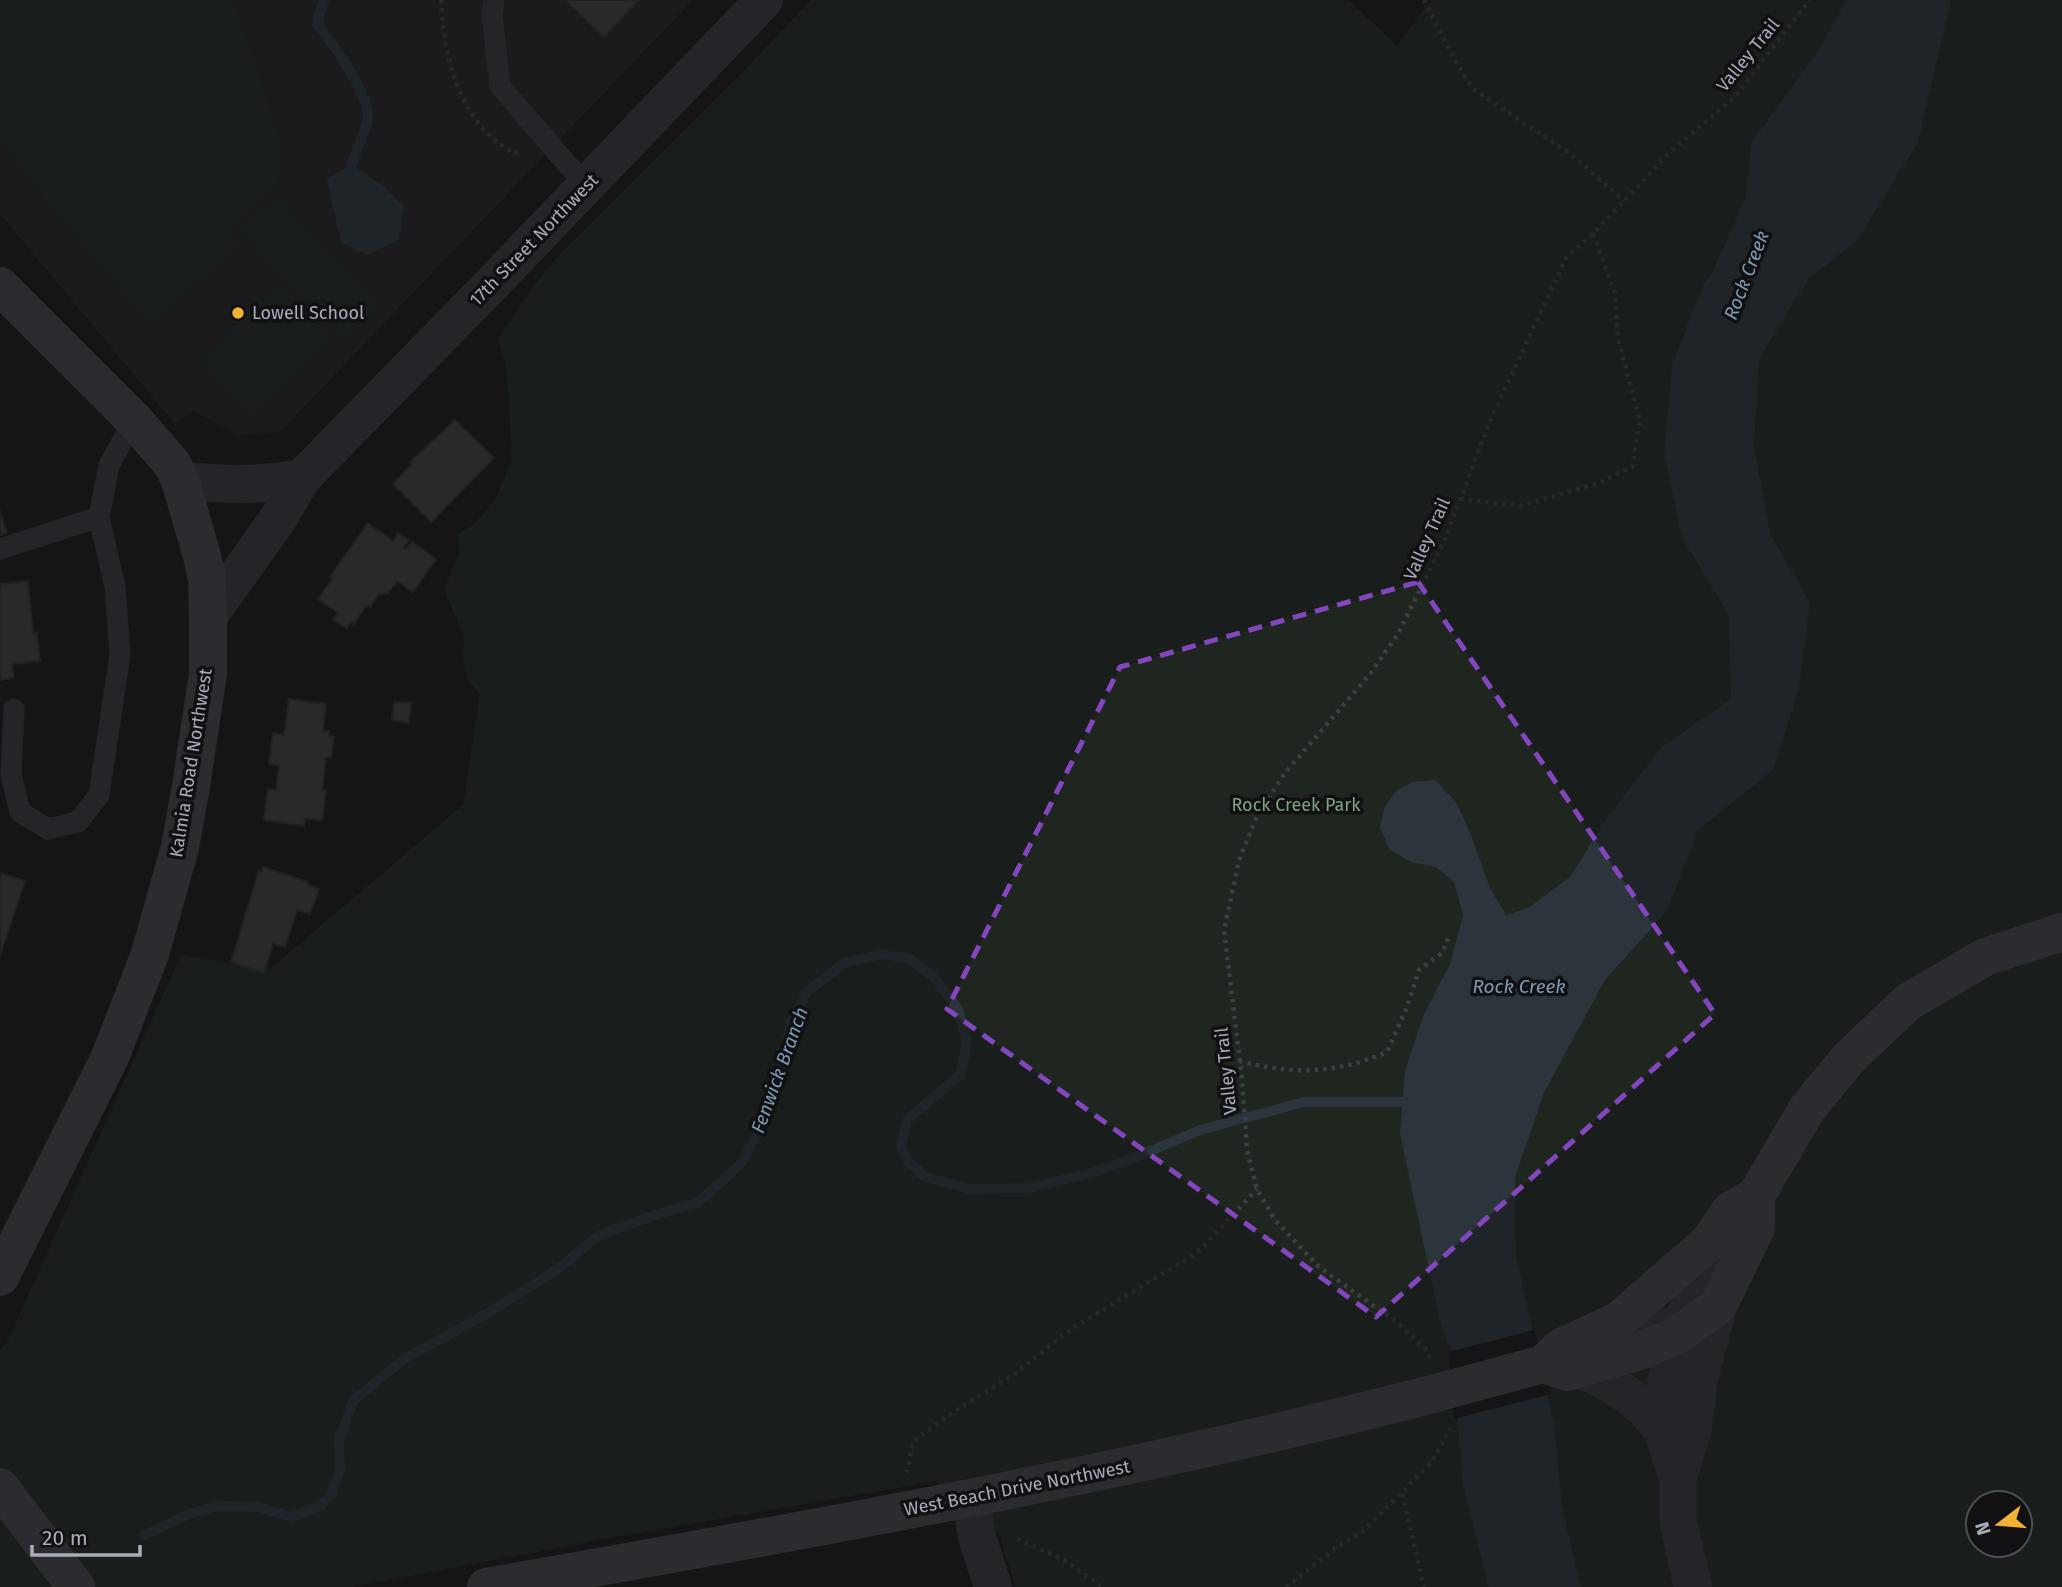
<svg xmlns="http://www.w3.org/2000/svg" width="2062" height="1587" font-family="'Fira Sans',sans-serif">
	<rect width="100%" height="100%" fill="#161618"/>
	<!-- built -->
	<path fill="#222225" d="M0,0H693L280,432L237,435L194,411L175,424L0,214Z"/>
	<!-- green -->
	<path fill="#1e261f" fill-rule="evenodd" d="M0,0H233L257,67L283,149L276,189L230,230L242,243L152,325L98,265L0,142Z
		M811,0H1348L1397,45L1431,0H2062V1587H1015L999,1535L936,1481L616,1537L352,1587H0V1350L8,1340L181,955L270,969L463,805L480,694L469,682L463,664L464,637L444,589L460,551L458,534L476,522L496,499L512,459L507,373L498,339L532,288L560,254L734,81ZM1978,1503H2020V1545H1978Z
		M277,195L381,307L342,343L238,230Z
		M280,283L333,340L253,417L199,360Z"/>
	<!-- water -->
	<path fill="#2c353c" d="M1846,0H1951L1918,142L1857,241L1809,278L1759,359L1754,446L1770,533L1810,603L1799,689L1773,770L1698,830L1667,911L1605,980L1554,1074L1544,1093L1515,1177L1516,1257L1554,1423L1562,1507L1581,1587H1489L1463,1486L1452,1353L1441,1325L1400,1134L1405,1071L1423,1016L1450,964L1463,915L1454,882L1436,867L1411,862L1389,849L1380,827L1385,806L1396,791L1412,782L1435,780L1456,802L1471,835L1490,888L1506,915L1528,908L1570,877L1608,816L1662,747L1731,699L1729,616L1682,537L1664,453L1672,365L1704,283L1711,275L1746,197L1751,143L1823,44Z
		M352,164L384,187L404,206L399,239L368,255L341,243L327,179Z"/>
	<!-- pier -->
	<path fill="#161618" d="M1534,1330L1551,1394L1454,1419L1448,1352Z"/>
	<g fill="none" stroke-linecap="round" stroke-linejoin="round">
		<!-- stream -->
		<path stroke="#2c353c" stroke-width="10" d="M324,0L317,23C333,45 367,90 368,116C368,127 355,152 352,164
			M144,1535L192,1513L219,1506L259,1507L291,1517L321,1506L330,1496L340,1470L339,1440L353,1401L404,1359L488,1313L558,1269L599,1235L658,1214L697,1203L742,1163L766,1117L781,1069L791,1023L808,991L844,963L882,954L910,959L933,976L958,1009L967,1042L960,1075L907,1120L901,1147L908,1161L925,1177L970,1189L1029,1188L1087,1174L1134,1158L1200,1130L1304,1102H1403L1414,1105"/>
	</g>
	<!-- building -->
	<path fill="#404145" stroke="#303034" stroke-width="2" d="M565,0H639L604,37Z
		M455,420L494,458L431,522L393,484L412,464L410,462Z
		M0,511L7,533L0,535Z
		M368,523L393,541L398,533L409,540L403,548L406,550L412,542L436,559L413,592L397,581L388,593L379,594L370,607L367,605L354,624L351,622L347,628L333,620L338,613L318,599L332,579L330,577Z
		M28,581L33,634L37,633L40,661L12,664L14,678L0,680V584Z
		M289,699L326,704L323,731H329V736L334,737L331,758L326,757L322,790L326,791L322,820L305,818L304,826L264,820L268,789L276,790L279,766L269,764L273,733L284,735Z
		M394,702L411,703L409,723L392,720Z
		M263,867L308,882L307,885L319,889L310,914L297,910L285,947L273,944L264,973L231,962L259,870L262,871Z
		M0,873L25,881L0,956Z"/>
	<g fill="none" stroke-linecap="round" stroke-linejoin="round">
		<!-- path -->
		<path stroke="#3d3f44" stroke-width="4.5" stroke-dasharray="3.5 5" stroke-linecap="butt" d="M441,0C443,46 454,99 487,133C495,141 505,147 513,154L519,151
			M1424,0L1456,62L1473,89L1573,156L1624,201
			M1460,499L1520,506L1599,483L1632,467L1640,421L1618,338L1615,293L1593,234
			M1239,1061C1293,1075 1336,1074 1387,1052L1407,1007L1419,970L1442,953L1449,936
			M1429,1358L1427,1350L1396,1322L1319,1267L1275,1220L1257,1189L1247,1150L1242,1078L1224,930L1239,860L1257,816L1285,773L1370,674L1398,634L1445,539L1490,421L1567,256L1593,234L1671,151L1736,96L1809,0
			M907,1473L913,1442L950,1414L1013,1375L1071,1329L1197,1253L1257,1189
			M1402,1494L1424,1587
			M1017,1539L1060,1558L1103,1587
			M1286,1587L1337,1547L1362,1532L1431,1463L1450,1429"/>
		<!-- lane -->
		<path stroke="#37383d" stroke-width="21" d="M494,0L492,14L500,86L586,186
			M0,549L99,517L109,465L134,420
			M14,709L11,774L20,812L48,829L78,822L99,795L120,655L115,587L99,517"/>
		<!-- street -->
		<path stroke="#37383d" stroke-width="38" d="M180,480C222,485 260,486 302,478
			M208,617L278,519L302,478L486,290L764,0
			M1618,1321C1655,1324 1672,1322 1692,1356
			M1581,1369C1615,1385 1641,1399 1663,1431
			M1678,1477L1693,1429L1699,1378L1718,1306
			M971,1498L977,1537L993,1587
			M1693,1587L1678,1521V1477L1663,1431L1665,1392L1670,1364L1709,1242"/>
		<!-- secondary -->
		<path stroke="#45474d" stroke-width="38" d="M0,286L134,420L173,465L180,480L202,556L207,579L208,617V674L190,792L180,847L150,954L110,1057L0,1277
			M1543,1364L1561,1347L1618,1321L1709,1242L1730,1211L1756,1196L1807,1109L1849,1058L1908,1002L1985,957L2062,932
			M1543,1364L1567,1372L1640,1351L1678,1335L1718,1306L1756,1228V1196
			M0,1487L76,1587
			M486,1587C804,1531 1123,1474 1436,1393"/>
		<!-- secondary-bridge -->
		<path stroke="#45474d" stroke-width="38" d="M1436,1393L1543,1364"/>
	</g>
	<!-- marked area -->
	<path d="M0 0H2062V1587H0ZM1418,582L1715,1014L1376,1317L947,1009L1120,667Z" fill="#161618" fill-opacity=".55" fill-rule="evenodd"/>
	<path fill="none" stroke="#8446be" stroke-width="5" stroke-dasharray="14 9" stroke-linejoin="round" d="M1418,582L1715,1014L1376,1317L947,1009L1120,667Z"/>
	<!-- markers -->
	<circle fill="#f2b134" stroke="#111113" stroke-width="2.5" cx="238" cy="313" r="7"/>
	<g text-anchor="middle" stroke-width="7" stroke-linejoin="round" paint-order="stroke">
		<!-- street labels -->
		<g font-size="18" fill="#a8adb8" stroke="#111113">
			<text transform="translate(1748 55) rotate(-51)" y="6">Valley Trail</text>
			<text transform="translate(534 240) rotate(-46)" y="6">17th Street Northwest</text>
			<text transform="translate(1427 539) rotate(-66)" y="6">Valley Trail</text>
			<text transform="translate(191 763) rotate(-81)" y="6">Kalmia Road Northwest</text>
			<text transform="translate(1226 1071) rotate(-96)" y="6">Valley Trail</text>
			<text transform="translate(1017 1488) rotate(-11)" y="6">West Beach Drive Northwest</text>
		</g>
		<!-- poi labels -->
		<g font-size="18" fill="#a8adb8" stroke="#111113" text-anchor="start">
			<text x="252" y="319">Lowell School</text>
		</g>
		<!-- park labels -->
		<g font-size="18" fill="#7fa381" stroke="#111113">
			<text x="1296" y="811">Rock Creek Park</text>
		</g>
		<!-- water labels -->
		<g font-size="19" font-style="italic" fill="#7f9bb3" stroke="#111113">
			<text transform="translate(1746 275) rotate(-69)" y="7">Rock Creek</text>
			<text x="1519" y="993">Rock Creek</text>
			<text transform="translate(779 1070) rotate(-70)" y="7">Fenwick Branch</text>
		</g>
	</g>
	<!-- north arrow -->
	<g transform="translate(1999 1524) rotate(254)"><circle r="33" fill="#111113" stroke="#4d4f55" stroke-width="2"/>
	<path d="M0-5L12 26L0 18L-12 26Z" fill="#f2b134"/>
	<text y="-10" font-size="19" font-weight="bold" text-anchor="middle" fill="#a8adb8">N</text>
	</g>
	<!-- scale -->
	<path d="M32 1545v10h108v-10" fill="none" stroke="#a8adb8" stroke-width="3.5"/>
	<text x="42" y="1545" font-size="21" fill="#a8adb8" stroke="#111113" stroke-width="5" paint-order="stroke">20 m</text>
</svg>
